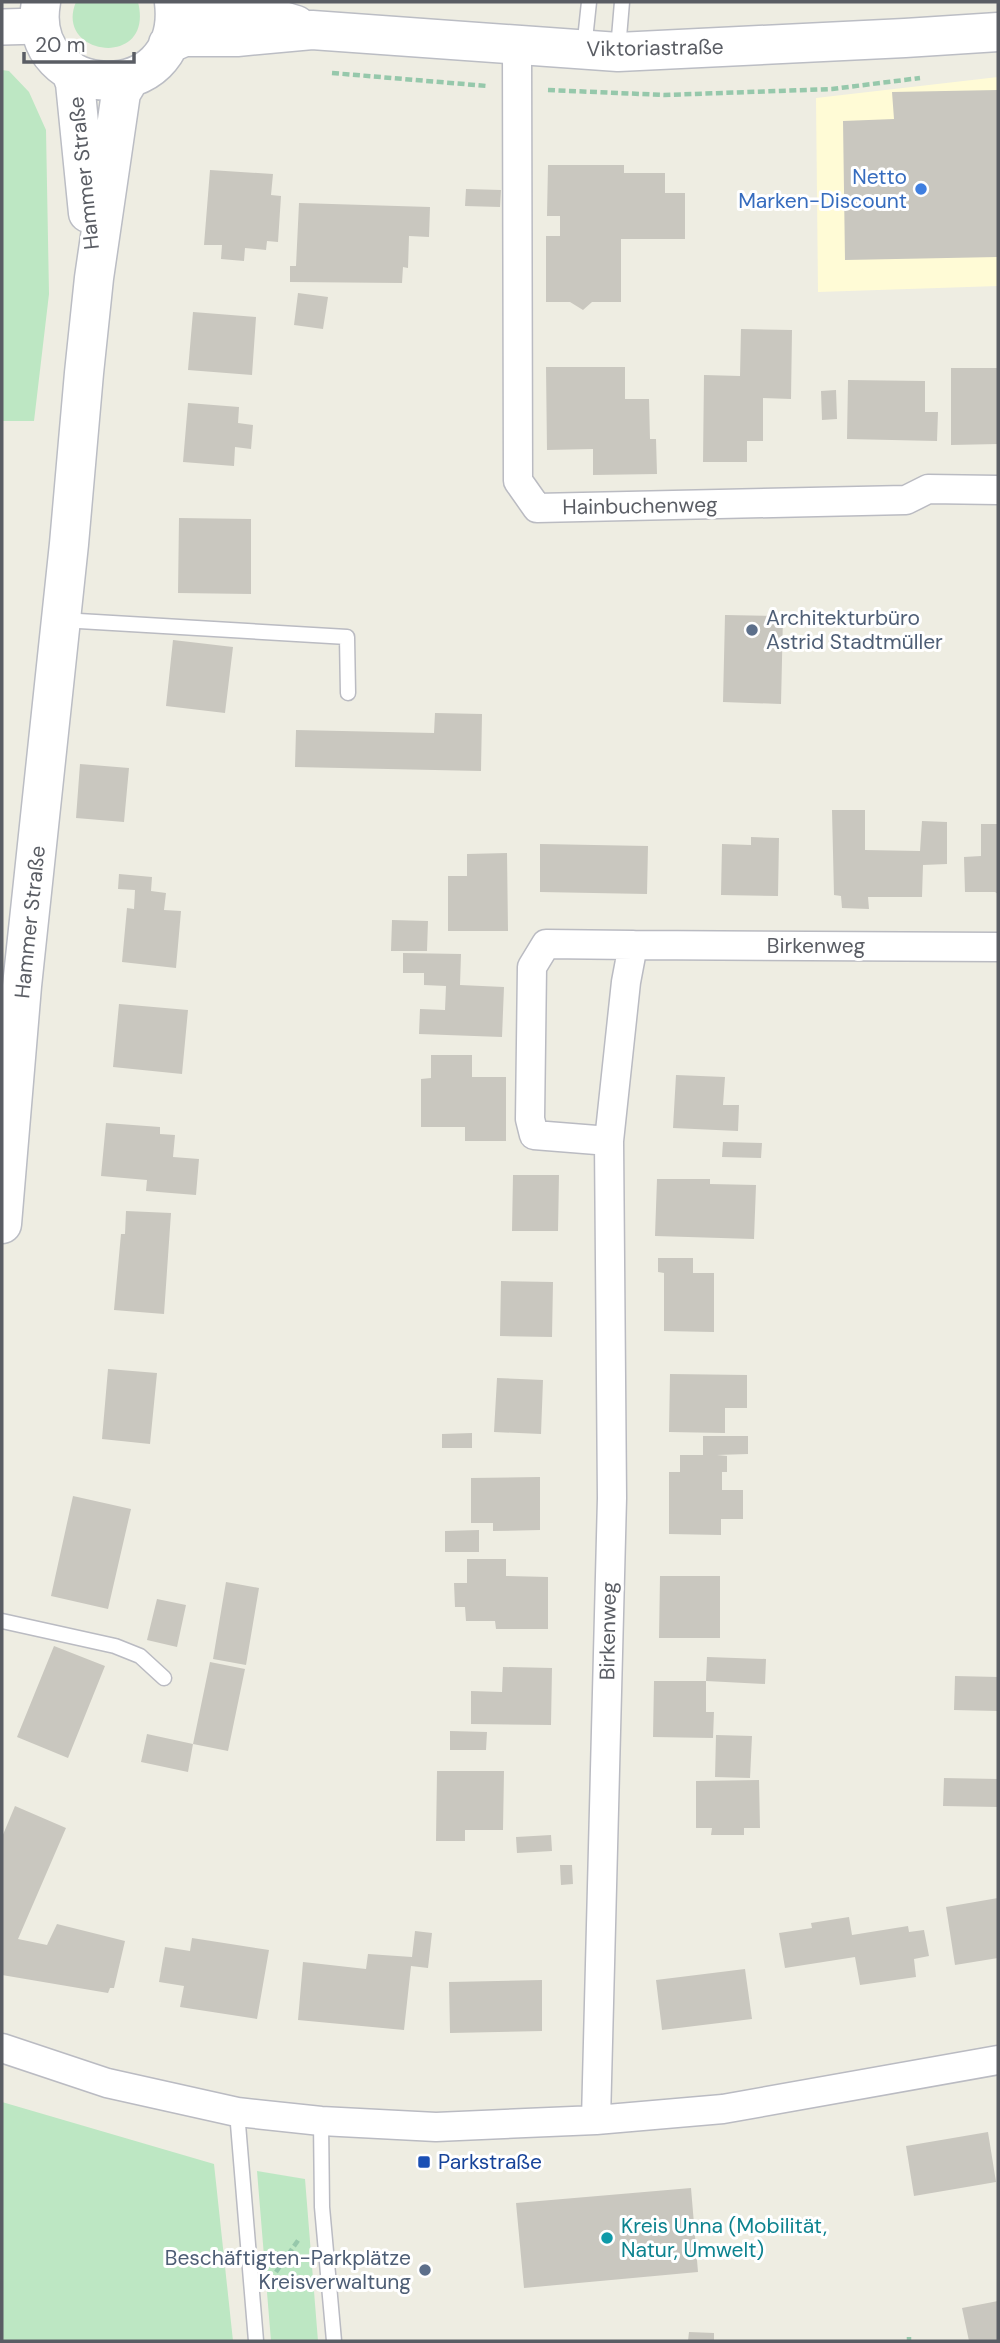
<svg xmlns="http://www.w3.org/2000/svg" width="1000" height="2343" font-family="'DM Sans',sans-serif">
	<rect width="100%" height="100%" fill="#eeede2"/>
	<!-- commercial -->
	<path fill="#fffbd6" d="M998,77V286L818,292L816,98Z"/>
	<!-- green -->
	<path fill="#bde7c3" d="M76,2H138C155,70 53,56 76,2Z
		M2,70L9,71L29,92L46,130L49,294L34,421H2Z
		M2,2102L214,2164L233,2341H2Z
		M257,2171L305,2179L318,2341H271Z"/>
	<!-- building -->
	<path fill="#c9c7bf" d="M998,90V257L845,260L843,121L894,119L892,92Z
		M548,165H624V173H665V193H685V239H621V302H592L583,310L570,302H546V236H560V216H547Z
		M210,170L273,174L271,195L281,196L278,242L267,241L266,250L245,248L244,261L221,259L222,245H204Z
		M466,189L501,190L500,207L465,206Z
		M299,203L430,207L429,237L409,236L408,268L403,267L402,283L290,282V266H296Z
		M298,293L328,297L323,329L294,325Z
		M193,312L256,317L252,375L188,370Z
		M741,329L792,330L791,399L763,398V441H747V462H703L704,375L740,376Z
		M546,367H625V399H649L650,439H656L657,474L593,475V449L547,450Z
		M951,368H998V444L951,445Z
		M848,380L925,381V412H938L937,441L847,439Z
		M836,390L837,419L822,420L821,391Z
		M188,403L239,407L238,423L253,425L251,449L235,447L234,466L183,462Z
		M179,518L251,519V594L178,593Z
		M725,615L783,616L781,704L723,702Z
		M173,640L233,647L225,713L166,706Z
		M435,713L482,714L481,771L295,767L296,730L434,733Z
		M80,764L129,768L124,822L76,818Z
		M832,810H865V850L920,851L922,821L947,822V864L923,865L922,897H868L869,909L842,908L841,896L834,895Z
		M981,824H998V894L995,892H965L964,857L981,856Z
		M751,837L779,838L778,896L721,895L722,844L751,845Z
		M540,844L648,846L647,894L540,892Z
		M507,853L508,931H448V876H467V854Z
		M119,874L152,877L151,891L166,893L164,910L181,911L176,968L122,962L127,908L134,909L135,890L118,889Z
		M392,920L428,921L427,951H391Z
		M403,953L461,954L460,985L504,987L502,1037L419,1034L420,1009L445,1010L446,986L424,985V973H403Z
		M119,1004L188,1010L182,1074L113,1067Z
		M431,1055H472V1077H506V1141H465V1127H421V1079L431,1078Z
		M676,1075L725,1077L723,1105H739L738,1131L673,1128Z
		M106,1123L160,1127V1134L175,1135L173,1157L199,1159L196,1195L146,1191L147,1180L101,1176Z
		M723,1142L762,1143L761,1158L722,1157Z
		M513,1175H559L558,1231H512Z
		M657,1179H710V1184L756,1185L754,1239L655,1236Z
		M126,1211L171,1213L164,1314L114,1310L121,1234H125Z
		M658,1258H693V1273H714V1332L664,1331V1273L658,1272Z
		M501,1281L553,1282L552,1337L500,1336Z
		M108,1369L157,1373L150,1444L102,1439Z
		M670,1374L747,1375V1408H725V1433L669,1432Z
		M497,1378L543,1380L541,1434L494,1432Z
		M472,1433V1448H442V1434Z
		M703,1436H748V1454L717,1455L727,1456V1472H722V1490H743V1519H721V1535L669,1534V1472H680V1455H703Z
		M540,1477V1530L493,1531V1523H471V1478Z
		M73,1496L131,1509L108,1609L51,1596Z
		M479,1530V1552H445V1531Z
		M467,1559H506V1576L548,1577V1629H496L495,1621H466L465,1607H455L454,1583H467Z
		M660,1576H720V1638H659Z
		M226,1582L259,1588L246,1665L213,1659Z
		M157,1599L186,1605L177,1647L147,1640Z
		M54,1646L105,1666L68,1758L17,1737Z
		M707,1657L766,1659L765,1684L706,1681Z
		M210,1662L245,1669L228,1751L193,1744Z
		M503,1667L552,1668L551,1725L471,1724V1691L502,1692Z
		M955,1676L998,1677V1711L954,1710Z
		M654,1681H706V1712H714L713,1738L653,1737Z
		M450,1731L487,1732L486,1750H450Z
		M147,1734L193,1744L188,1772L141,1762Z
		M716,1735L752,1736L750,1778L715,1777Z
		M437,1771H504L503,1830H465V1841H436Z
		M944,1778L998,1779V1807L943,1806Z
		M759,1780L760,1828H744V1835H711L712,1828H696V1781Z
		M15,1806L66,1828L18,1939L47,1945L57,1924L125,1941L114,1988H110L108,1993L2,1975V1837Z
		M551,1835L552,1851L517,1853L516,1837Z
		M560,1865H572L573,1884L561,1885Z
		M998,1898V1958L955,1965L946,1907Z
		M849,1917L852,1935L908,1926L909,1932L924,1930L929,1956L914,1959L916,1977L860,1985L855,1957L785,1968L779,1933L812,1928L811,1923Z
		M415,1931L432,1933L428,1968L411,1966L404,2030L298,2020L303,1962L366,1969L368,1954L412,1957Z
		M192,1938L269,1950L257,2019L180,2007L184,1986L159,1982L165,1947L190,1951Z
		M745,1969L752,2019L662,2030L656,1980Z
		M542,1980V2031L450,2033L449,1982Z
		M988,2132L996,2182L914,2196L906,2146Z
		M691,2188L698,2272L524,2288L516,2203Z
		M998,2301V2341H969L962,2308Z
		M689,2332L714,2333V2341H688Z"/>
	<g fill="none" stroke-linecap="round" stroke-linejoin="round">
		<!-- service casing -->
		<g stroke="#babbc2" stroke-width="17">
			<path id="service" d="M584,49L589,2
				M618,49L622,2
				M62,620L347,637L348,693
				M2,1621L115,1646L140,1656L164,1678
				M237,2112L256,2341
				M321,2121L322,2207L334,2341"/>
		</g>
		<!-- minor casing -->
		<g stroke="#babbc2" stroke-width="31">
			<path id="minor" d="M517,45L518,481L537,508L906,500L928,489L998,490
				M609,1141L534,1135L530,1119L532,967L546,944L633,945
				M2,2048L107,2083L237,2112L321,2121L436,2127L596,2120L723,2109L998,2060
				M596,2120L612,1498L609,1141L626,982L633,945L998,947"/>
		</g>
		<!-- tertiary casing -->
		<g stroke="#babbc2" stroke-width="38">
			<path id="tertiary" d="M2,27L40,26"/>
		</g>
		<!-- secondary casing -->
		<g stroke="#bbbdc4" stroke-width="41">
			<path id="secondary" d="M41,2C23,102 187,112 174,2
				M199,2L240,8L296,25
				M168,44L184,37H237L312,30L618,52L905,38L998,32
				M70,70L75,83L88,213
				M2,1224L22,986L69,544L84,373L94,278L121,93L130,78"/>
		</g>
		<!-- path -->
		<path stroke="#96c8ab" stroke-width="4.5" stroke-dasharray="7 3.5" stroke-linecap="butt" d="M332,73L487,86
			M548,90L664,95L832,89L920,78
			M276,2272L299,2239
			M909,2337V2341"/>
		<!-- service -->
		<use href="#service" stroke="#fff" stroke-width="14"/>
		<!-- minor -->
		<use href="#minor" stroke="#fff" stroke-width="28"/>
		<!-- tertiary -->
		<use href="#tertiary" stroke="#fff" stroke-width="35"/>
		<!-- secondary -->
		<use href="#secondary" stroke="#fff" stroke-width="38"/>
	</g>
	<!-- markers -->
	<circle fill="#3f7fe0" stroke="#fff" stroke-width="2.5" cx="921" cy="189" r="7"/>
	<g fill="#5c6f8a" stroke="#fff" stroke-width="2.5">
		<circle cx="752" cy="630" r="7"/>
		<circle cx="425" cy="2270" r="7"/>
	</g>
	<rect fill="#1a4fb4" stroke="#fff" stroke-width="2.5" x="417" y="2155" width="14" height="14" rx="3.5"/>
	<circle fill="#0f9aa8" stroke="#fff" stroke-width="2.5" cx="607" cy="2238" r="7"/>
	<g text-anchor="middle" stroke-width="6" stroke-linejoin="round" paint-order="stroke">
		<!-- street labels -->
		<g font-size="21" fill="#5a5d64" stroke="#fff">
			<text transform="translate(655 48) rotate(-1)" y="7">Viktoriastraße</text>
			<text transform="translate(84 173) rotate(-96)" y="7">Hammer Straße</text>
			<text transform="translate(640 506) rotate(-1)" y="7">Hainbuchenweg</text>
			<text transform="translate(30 922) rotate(-84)" y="7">Hammer Straße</text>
			<text x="816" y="953">Birkenweg</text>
			<text transform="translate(608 1631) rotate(-89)" y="7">Birkenweg</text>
		</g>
		<!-- shop labels -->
		<g font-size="21" fill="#366cbe" stroke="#fff" text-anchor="end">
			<text x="907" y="184">Netto<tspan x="907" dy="24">Marken-Discount</tspan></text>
		</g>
		<!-- service labels -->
		<g font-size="21" fill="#4e5e75" stroke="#fff" text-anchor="start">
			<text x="766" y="625">Architekturbüro<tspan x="766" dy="24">Astrid Stadtmüller</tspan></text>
			<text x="411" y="2265" text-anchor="end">Beschäftigten-Parkplätze<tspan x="411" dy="24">Kreisverwaltung</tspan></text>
		</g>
		<!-- transit labels -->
		<g font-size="21" fill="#164399" stroke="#fff" text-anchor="start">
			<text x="438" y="2169">Parkstraße</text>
		</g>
		<!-- culture labels -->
		<g font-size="21" fill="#0d838f" stroke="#fff" text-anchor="start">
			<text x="621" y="2233">Kreis Unna (Mobilität,<tspan x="621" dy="24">Natur, Umwelt)</tspan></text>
		</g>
	</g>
	<!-- border -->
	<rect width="1000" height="2343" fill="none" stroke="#5a5d64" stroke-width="7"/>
	<!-- scale -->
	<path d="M24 52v10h110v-10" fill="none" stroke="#5a5d64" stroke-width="3.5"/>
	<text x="35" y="52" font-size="21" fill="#5a5d64" stroke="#ffffff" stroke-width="5" paint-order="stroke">20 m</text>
</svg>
